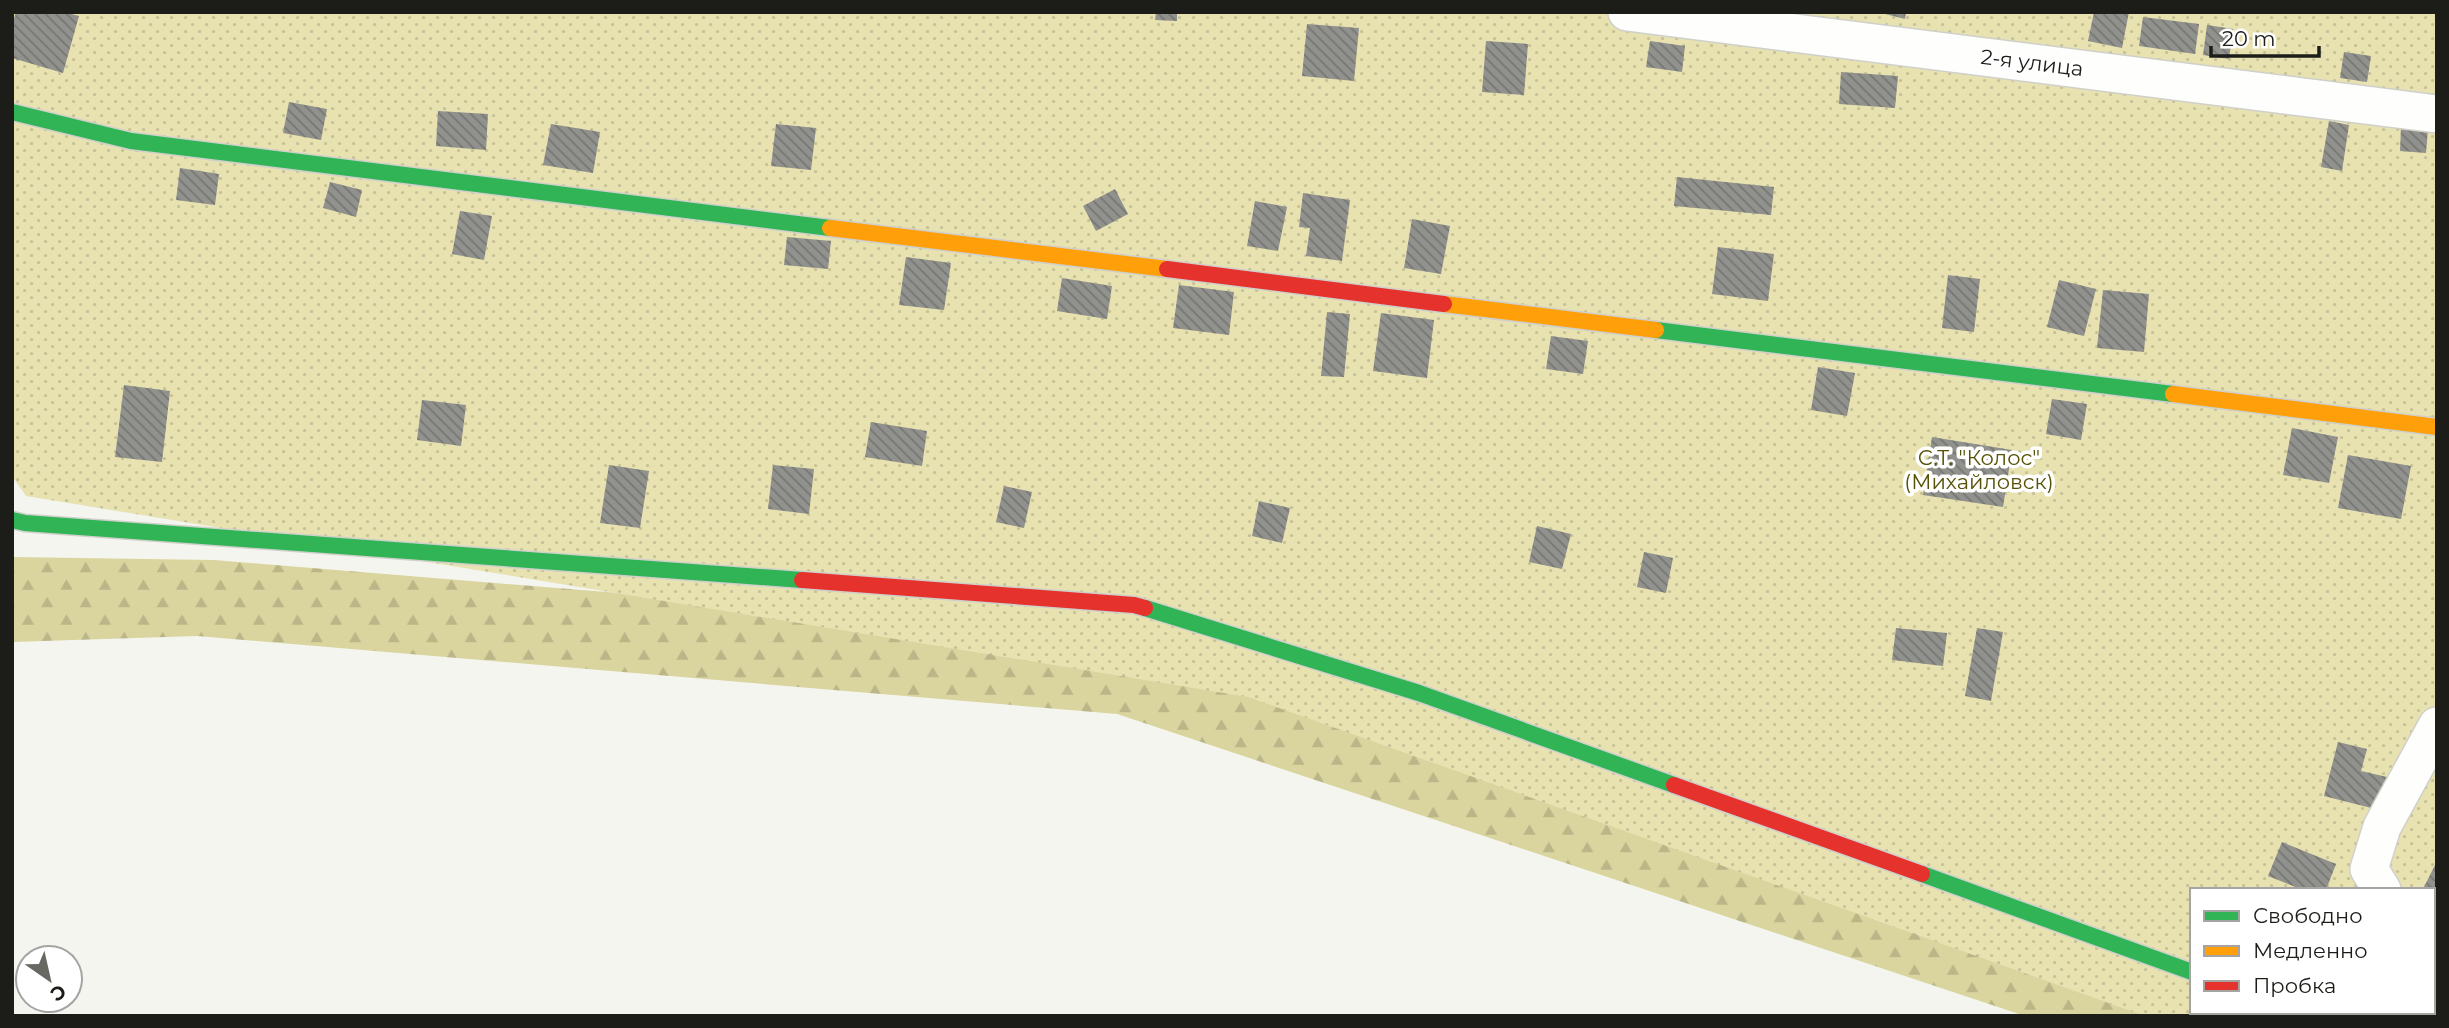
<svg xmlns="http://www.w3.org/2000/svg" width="2449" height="1028" font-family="Montserrat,sans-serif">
	<defs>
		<pattern id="forest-firs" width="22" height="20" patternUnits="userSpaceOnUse" patternTransform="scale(1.75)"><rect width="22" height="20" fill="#dad59f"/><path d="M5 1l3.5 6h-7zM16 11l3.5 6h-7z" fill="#bab688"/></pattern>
		<pattern id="park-dots" width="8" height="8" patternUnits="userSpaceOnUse" patternTransform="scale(1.75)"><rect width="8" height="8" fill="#e7e2b0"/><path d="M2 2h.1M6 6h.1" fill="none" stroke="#c6c197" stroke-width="1.8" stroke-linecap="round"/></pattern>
		<pattern id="building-back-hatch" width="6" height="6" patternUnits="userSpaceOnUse" patternTransform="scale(1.75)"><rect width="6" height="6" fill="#91918d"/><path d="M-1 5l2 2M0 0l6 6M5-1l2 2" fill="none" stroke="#767672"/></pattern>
	</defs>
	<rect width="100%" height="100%" fill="#f5f5ef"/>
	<!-- forest -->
	<path fill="url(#forest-firs)" d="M12,557L214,560L1072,630L2192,1012L2243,1016H2025L1117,714L197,636L12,642Z"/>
	<!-- park -->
	<path fill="url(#park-dots)" fill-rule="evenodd" d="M12,12H2437V1016H2145L1248,697L26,496L12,476ZM2192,890H2433V1012H2192Z"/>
	<!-- building -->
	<path fill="url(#building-back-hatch)" d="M16,12H64L79,16L63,73L12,58V25Z
		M1156,12H1177V21L1155,20Z
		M1877,12H1906L1905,19Z
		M2094,12H2129L2122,48L2088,41Z
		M2143,17L2199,24L2195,54L2139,46Z
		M1307,24L1359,28L1354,81L1302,76Z
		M2207,25L2233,29L2229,59L2203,55Z
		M1486,41L1528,44L1524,95L1482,92Z
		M1650,41L1685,46L1682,72L1646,67Z
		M2344,52L2371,56L2367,82L2340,78Z
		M1841,72L1898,76L1895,108L1839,104Z
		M289,102L327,109L321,140L283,133Z
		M438,111L488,114L486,150L436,146Z
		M2329,121L2349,125L2342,171L2321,167Z
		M551,124L600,132L593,173L543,165Z
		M776,124L816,128L811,170L771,166Z
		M2401,127L2428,129L2426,153L2400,151Z
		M180,168L219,174L215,205L176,200Z
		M1677,177L1774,187L1771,215L1674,206Z
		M330,182L362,190L356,217L323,208Z
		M1115,189L1128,214L1096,231L1083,206Z
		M1303,193L1350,200L1342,261L1306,256L1310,228L1299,227Z
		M1255,201L1287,207L1278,251L1247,246Z
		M460,211L492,216L484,260L452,254Z
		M1412,219L1450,226L1441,274L1404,268Z
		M787,237L831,241L828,269L784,265Z
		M1718,247L1774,254L1768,301L1712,294Z
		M906,257L951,263L944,310L899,305Z
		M1948,275L1980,279L1974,332L1942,328Z
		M1062,278L1112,286L1107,319L1057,311Z
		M2059,280L2096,289L2084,336L2047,327Z
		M1179,285L1234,292L1229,335L1173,328Z
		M2103,290L2149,294L2144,352L2097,348Z
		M1327,312L1350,314L1344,377L1321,376Z
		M1381,313L1434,320L1427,378L1373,371Z
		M1551,336L1588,341L1583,374L1546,369Z
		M1818,367L1855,373L1847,416L1811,410Z
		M124,385L170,391L162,462L115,457Z
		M2052,399L2087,404L2081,440L2046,434Z
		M422,400L466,405L461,446L417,440Z
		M871,422L927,431L922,466L865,457Z
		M2292,428L2338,437L2329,483L2283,475Z
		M1932,437L2012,450L2003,507L1923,495Z
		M2348,455L2411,466L2401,519L2338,508Z
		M609,465L649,471L640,528L600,523Z
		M773,465L814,469L809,514L768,509Z
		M1004,486L1032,492L1024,528L996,522Z
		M1259,501L1290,508L1282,543L1252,536Z
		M1537,526L1571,534L1562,569L1529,562Z
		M1644,552L1673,558L1666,593L1637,587Z
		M1896,628L1947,633L1943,666L1892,660Z
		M1977,628L2003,632L1991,701L1965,696Z
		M2338,742L2367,749L2361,771L2387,777L2379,810L2324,796Z
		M2282,842L2336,864L2326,890H2303L2268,876Z
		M2437,861V893L2424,887Z"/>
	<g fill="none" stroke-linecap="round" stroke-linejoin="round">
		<!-- street casing -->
		<g stroke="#d0d0cb" stroke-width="40">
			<path id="street" d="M1627,12L2437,114
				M2382,890L2369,869L2382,827L2437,726
				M2433,928L2437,929
				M2305,1012L2314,1016"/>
		</g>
		<!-- fast casing -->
		<g stroke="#d0d0cb" stroke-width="19">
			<path id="fast" d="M12,112L131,141L830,228
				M1656,330L2173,394
				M12,520L25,523L802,580
				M1145,608L1419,693L1674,785
				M1922,874L2192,972"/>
		</g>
		<!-- slow casing -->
		<g stroke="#d0d0cb" stroke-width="19">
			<path id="slow" d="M830,228L1167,269
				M1444,304L1656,330
				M2173,394L2437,427"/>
		</g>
		<!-- jam casing -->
		<g stroke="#d0d0cb" stroke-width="19">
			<path id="jam" d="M1167,269L1444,304
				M802,580L1134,605L1145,608
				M1674,785L1922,874"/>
		</g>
		<!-- street -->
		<use href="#street" stroke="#fefefd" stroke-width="37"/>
		<!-- fast -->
		<use href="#fast" stroke="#30b455" stroke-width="16"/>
		<!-- slow -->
		<use href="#slow" stroke="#ff9f0a" stroke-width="16"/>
		<!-- jam -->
		<use href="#jam" stroke="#e5322d" stroke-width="16"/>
	</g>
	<g text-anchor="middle" stroke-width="7" stroke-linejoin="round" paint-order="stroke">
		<!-- street labels -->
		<g font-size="21" fill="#1c1c18" stroke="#fff">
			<text transform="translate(2032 63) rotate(7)" y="7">2-я улица</text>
		</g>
		<!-- park labels -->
		<g font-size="21" fill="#575105" stroke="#fff">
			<text x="1979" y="465">С.Т. "Колос"<tspan x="1979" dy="24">(Михайловск)</tspan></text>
		</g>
	</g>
	<!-- border -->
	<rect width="2449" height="1028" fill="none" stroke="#1c1c18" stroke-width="28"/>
	<!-- legend -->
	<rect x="2190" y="888" width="245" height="126" fill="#ffffff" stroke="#a4a4a3" stroke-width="2"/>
	<rect x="2204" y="911" width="35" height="10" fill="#30b455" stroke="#a4a4a3" stroke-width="2"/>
	<text x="2253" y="923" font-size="21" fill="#1c1c18">Свободно</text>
	<rect x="2204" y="946" width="35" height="10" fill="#ff9f0a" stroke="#a4a4a3" stroke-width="2"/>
	<text x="2253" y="958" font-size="21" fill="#1c1c18">Медленно</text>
	<rect x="2204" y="981" width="35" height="10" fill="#e5322d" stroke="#a4a4a3" stroke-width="2"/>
	<text x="2253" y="993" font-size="21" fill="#1c1c18">Пробка</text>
	<!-- north arrow -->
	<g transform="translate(49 979) rotate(146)"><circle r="33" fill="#ffffff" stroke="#a4a4a3" stroke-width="2"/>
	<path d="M0-5L12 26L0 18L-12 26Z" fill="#686863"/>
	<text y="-10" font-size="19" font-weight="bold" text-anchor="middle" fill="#1c1c18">С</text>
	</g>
	<!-- scale -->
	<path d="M2211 46v10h108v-10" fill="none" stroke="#1c1c18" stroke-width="3.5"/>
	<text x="2222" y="46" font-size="21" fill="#1c1c18" stroke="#ffffff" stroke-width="5" paint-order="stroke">20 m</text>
</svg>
